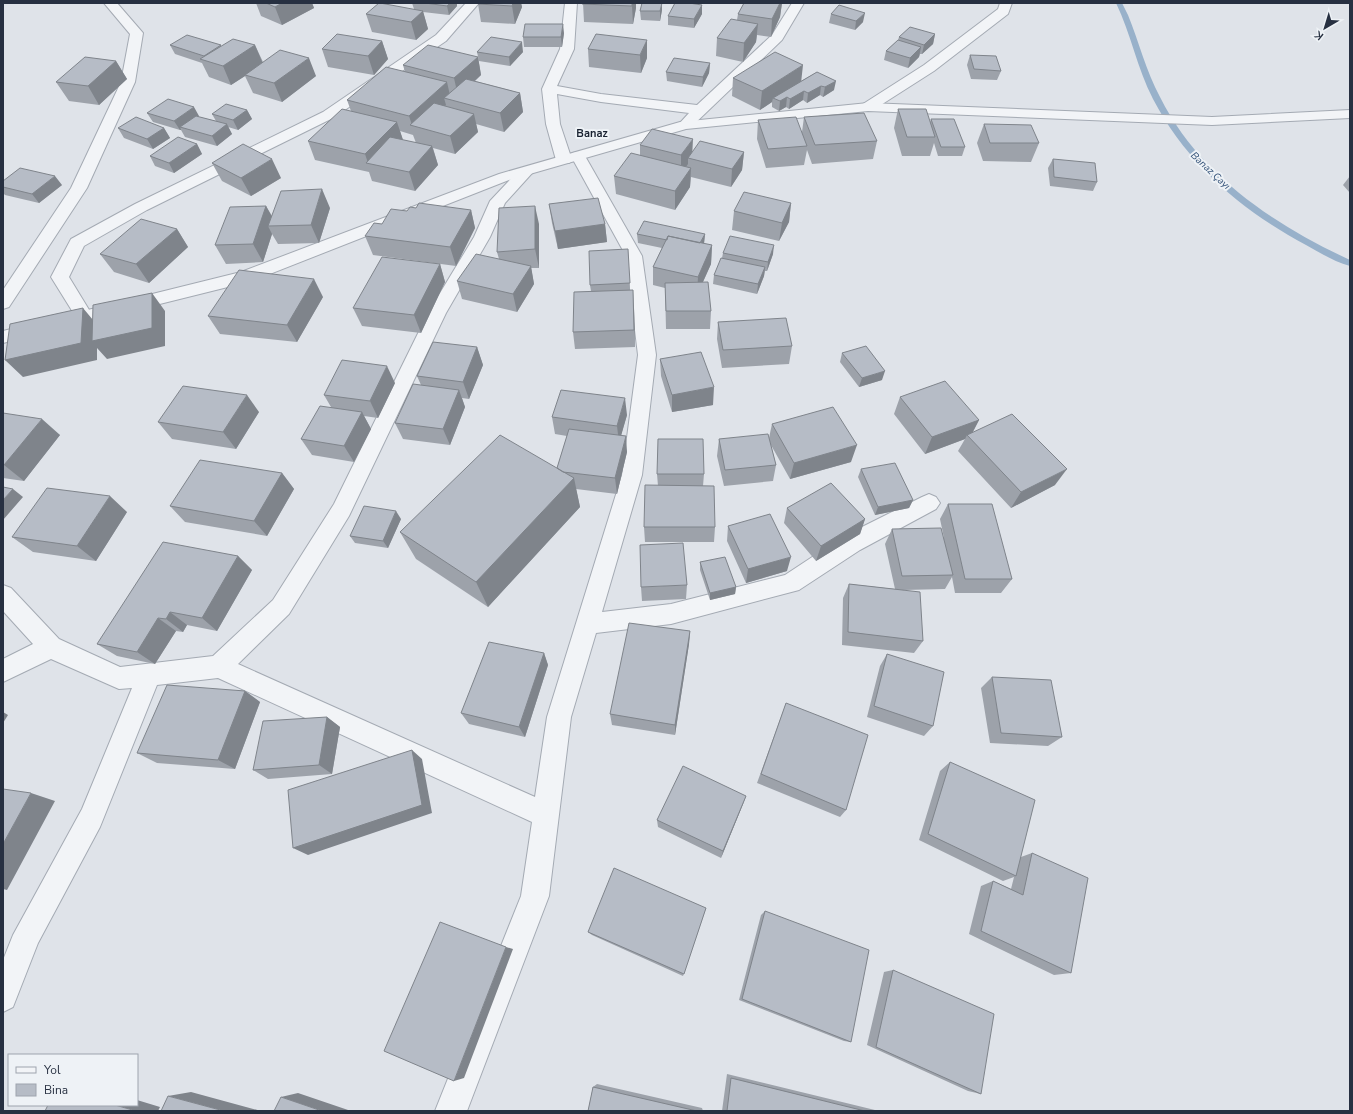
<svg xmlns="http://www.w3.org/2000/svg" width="1353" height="1114" font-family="'Nunito Sans',sans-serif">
	<rect width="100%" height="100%" fill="#dfe3e9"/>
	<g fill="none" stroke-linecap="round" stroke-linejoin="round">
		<!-- stream -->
		<path fill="#98b1ca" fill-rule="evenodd" d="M1116,3H1122L1128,15C1139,42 1146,71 1160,97C1199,175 1273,224 1350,260V266C1335,262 1320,253 1306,245C1242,211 1187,164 1153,99C1137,68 1131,34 1116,3Z"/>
		<!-- minor casing -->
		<g stroke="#a4aab3" stroke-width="2">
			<path id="minor" d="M104,3H117L143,33L135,82L87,188L9,307L3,309V290L71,188L121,82L130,34Z
				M466,3H479L446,41L333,118L147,210L84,246L69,277L94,318L91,322L85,324L79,322L51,277L71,239L135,204L323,112L436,35Z
				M565,3H577L574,49L557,86L601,94L697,105L772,35L792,3H804L782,40L690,128H680L678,125L689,113L601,102L557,94L560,124L572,160L569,163H559L556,160L546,124L542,89L560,49Z
				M1000,3H1012L1008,14L934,71L873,110H863L861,107L863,104L924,65L998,9Z
				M578,152L583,153L585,156L642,256L656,355L642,475L602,612L671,604L785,575L844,536L922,497L929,494L936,497L940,503L936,509L860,550L799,590L671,624L596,633L571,717L549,896L467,1111H435L521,896L532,822L218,678L157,685L100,827L38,943L13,1007L3,1012V960L13,935L82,809L132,688L119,689L51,659L3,682V659L33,644L3,611V585L11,588L59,639L120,667L213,656L273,600L334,504L428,313L474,237L490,201L521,168H531L534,171L505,203L490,237L446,313L349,516L289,614L238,664L535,797L547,717L622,475L638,355L626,256L571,156L573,153Z"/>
		</g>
		<!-- tertiary casing -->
		<g stroke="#a4aab3" stroke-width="2">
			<path id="tertiary" d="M868,103L1212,117L1350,110V118L1212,125L868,111L686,129L509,180L252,281L3,343V331L241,272L499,174L680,122Z"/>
		</g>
		<!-- minor -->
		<use href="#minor" fill="#f2f4f7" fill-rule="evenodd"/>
		<!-- tertiary -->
		<use href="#tertiary" fill="#f2f4f7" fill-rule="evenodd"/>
	</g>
	<!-- wall -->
	<path fill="#9da2aa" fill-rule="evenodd" d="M256,3H312L314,8L282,25L261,16Z
		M412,3H457V6L449,15L423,12L428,29L416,40L372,32L366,14L414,9Z
		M478,3H525H521L522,7L515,24L481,22L478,4Z
		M583,3H636V8L633,24L584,22Z
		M744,3H782L780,17L771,37L757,35L756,42L743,62L716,56L717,38L737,20L738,14Z
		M662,10L660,21L641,20L640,11Z
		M702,14L694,28L668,25V16Z
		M831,14L863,22L855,30L829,23Z
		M564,33L562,47H524L523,37Z
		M596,34L647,58L641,73L589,67L588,49Z
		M935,34L933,44L922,54H920L919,57L908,68L884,60L886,51L898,40L899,37Z
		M382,41L388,59L374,75L328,67L322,49Z
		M170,45H221V46L255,45L263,62L316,76L282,102L253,93L245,76L231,85L209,77L202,63L175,54Z
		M477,52H523L510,66L479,61Z
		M970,55L1001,71L997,80L971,79L967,65Z
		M478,57L481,75L475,81L520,93L523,112L504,132L476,124L478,132L455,154L433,148L438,165L415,191L372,181L369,172L315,160L308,141L351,111L347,100L405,72L403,65ZM400,131L413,135L416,143L403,140Z
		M116,61L127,79L99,105L69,101L56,82Z
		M710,63L709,73L702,87L667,81L666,72Z
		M817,72L834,90L823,97L820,95L807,103L803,100L789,109L786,107L779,111L772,107V102L760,110L732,96L733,78L801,81Z
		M898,109L930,122L931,119L965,147L962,156H938L934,143L930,156H902L894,128Z
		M247,110L252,119L238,130L228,127L232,134L217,146L185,137L181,130H180L153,122L147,113L199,116V117L216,121L212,114Z
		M804,117L877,141L873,159L812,164L807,150L804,165L766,168L757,139L758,120L802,132Z
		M984,124L1039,143L1031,162L983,161L977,143Z
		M118,128H164L170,138L153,149L124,138Z
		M197,144L202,154L174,173L155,166L150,156Z
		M640,145L692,152H744L742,170L731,187L691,177L690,187L675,210L616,194L614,176L640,156Z
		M1053,159L1097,182L1093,191L1050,186L1048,168Z
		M212,163L281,178L251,196L222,181Z
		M1350,176V193L1343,185Z
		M3,181L62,185L39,203L5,195L3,193Z
		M791,203L789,222L779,241L732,230L734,211Z
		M549,204L605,224L607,242L558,249L552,223Z
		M266,206L272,216L330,208L319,243L278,244L272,234L263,262L226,264L215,245Z
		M416,208L471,210L475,228L456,266L373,255L365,236L382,224L407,211Z
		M539,224V268H531L534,284L517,312L462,299L457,281L499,259L497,252Z
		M177,229L188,247L149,283L114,272L100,254Z
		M637,234H705L704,244L712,245L711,264L703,282L711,311L710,329H666L665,288L653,285V267L662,248L638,243Z
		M628,249L630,290L634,308L635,347L575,349L573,332L591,291L590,285Z
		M723,253L773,254L767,271H765L764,276L757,294L713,284L714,275L722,258Z
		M440,264L445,282L421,333L362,326L353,308Z
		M323,297L297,342L220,334L208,316Z
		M718,322L792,346L789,364L722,368L717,339Z
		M477,347L483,365L469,399L462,398L465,407L450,445L403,439L395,423L421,385L417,376Z
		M842,353L882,380L859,387L840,362Z
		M660,359L713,405L672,412L661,376Z
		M395,383L378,418L364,416L371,429L354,462L312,455L301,439L331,407L324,395Z
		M900,397L979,420L973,432L1055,485L1011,508L958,451L965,439L925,454L894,414Z
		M259,412L236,449L172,439L158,422Z
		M3,413L60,435L24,481L3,478Z
		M627,415L621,435L627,452L617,494L576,489L580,507L488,607L416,559L400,532L557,468L567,436L555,434L552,417Z
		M772,424L851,462L790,479L771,445L776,465L773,481L724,486L717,456L719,439L769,438Z
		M861,469L913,500L909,508L875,515L858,477Z
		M282,473L294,489L267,536L185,522L170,506Z
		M657,474H704L703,486L715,527L714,542H645L644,527L658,486Z
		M948,504L1012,579L1001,593H955L952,577L945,589L904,590L923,641L914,653L842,645L843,598L849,584L895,589L885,544L892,529L944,538L940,519Z
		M787,508L865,519L860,534L816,561L784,523Z
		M127,512L96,561L33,552L12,537Z
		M401,519L388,548L355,543L350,536Z
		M728,526L787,571L746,583L727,541Z
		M238,556L252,570L217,631L187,625L183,632L176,631L155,664L117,656L97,644Z
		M700,562L736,587L735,594L710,600L700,570Z
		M687,585L686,599L642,601L641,587Z
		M690,631L689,644L675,735L612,725L610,714Z
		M544,653L548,665L525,737L469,724L461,713Z
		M887,654L933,726L924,736L867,717L880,666Z
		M992,677L1062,737L1048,746L990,743L981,688Z
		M245,691L260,702L235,769L157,763L137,753Z
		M786,703L846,810L840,817L757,783Z
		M327,717L340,727L332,774L268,779L253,770Z
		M950,762L1021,857L1032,853L1071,973L1054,975L969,934L981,886L993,881L1011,889L1014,877L1003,881L919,840L940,771Z
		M746,796L743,804L721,858L658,827L657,820Z
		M706,908L683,976L592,935L588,932Z
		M765,911L851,1042L844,1041L739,1000L761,915Z
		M893,970L981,1094L968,1091L867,1045L884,972Z
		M727,1074L879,1111H722Z
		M597,1084L702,1108L703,1111H588L593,1087Z"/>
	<!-- shaded-wall -->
	<path fill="#7f848b" d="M282,3H312L314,8L282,25L275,7Z
		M450,3H457V6L449,15L447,6Z
		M513,3H521L522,7L515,24L512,6Z
		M632,3H636V8L633,24L632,6Z
		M662,3V10L660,21V11Z
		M780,3H782L780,17L771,37L772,19Z
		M702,5V14L694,28V19Z
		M423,11L428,29L416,40L411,22Z
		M865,13L863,22L855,30L856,21Z
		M563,24L564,33L562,47L561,37Z
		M758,24L756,42L743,62L744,43Z
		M935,34L933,44L922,54L924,45Z
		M647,40V58L641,73L640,55Z
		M382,41L388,59L374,75L368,56Z
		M522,42L523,52L510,66L509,57Z
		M255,45L263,64L245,75V76L231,85L223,66Z
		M921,47L919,57L908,68L910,58Z
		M478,57L481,75L458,96L454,78Z
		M309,58L316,76L282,102L274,83Z
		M116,61L127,79L99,105L88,86Z
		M710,63L709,73L702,87L703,77Z
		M803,65L801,83L773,98L772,102L760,110L762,91Z
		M836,81L834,90L823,97L825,87Z
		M447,82L451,100L444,98L446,105L422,128L412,125L409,116Z
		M821,86L820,95L807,103L808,93Z
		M804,91L803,100L789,109L790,99Z
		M520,93L523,112L504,132L500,113Z
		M787,97L786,107L779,111L780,101Z
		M194,107L199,116L183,128L180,127L181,130H180L174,121Z
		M247,110L252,119L238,130L233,120Z
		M474,114L478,132L455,154L450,136Z
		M397,122L403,140L368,163L365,154Z
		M227,124L232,134L217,146L212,136Z
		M164,128L170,138L153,149L147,139Z
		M693,139L692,158H688V164L681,174V155Z
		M197,144L202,154L174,173L169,163Z
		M432,146L438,165L415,191L409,172Z
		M744,152L742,170L731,187L732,169Z
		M272,159L281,178L251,196L241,178Z
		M691,168L690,187L675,210V191Z
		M55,176L62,185L39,203L32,194Z
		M322,189L330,208L319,243L311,225Z
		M791,203L789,222L779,241L782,223Z
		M266,206L276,224L268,226L272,234L263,262L253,244Z
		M535,206L539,224V268L535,249Z
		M471,210L475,228L456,266L450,247Z
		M605,224L607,242L558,249L555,231Z
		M177,229L188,247L149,283L136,264Z
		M705,234L704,243L698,255L699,246Z
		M712,245L711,264L697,295L698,277Z
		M774,245L773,254L767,271L768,262Z
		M440,264L445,282L421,333L414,315Z
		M531,266L534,284L517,312L513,294Z
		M765,267L764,276L757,294L758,284Z
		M314,279L323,297L297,342L287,325Z
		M633,290L634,308L635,347L634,330Z
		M152,293L165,311V346L107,359L97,348V360L23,377L5,360L83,308L98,326Z
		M477,347L483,365L469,399L463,382Z
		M387,366L395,383L378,418L370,401Z
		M885,371L882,380L859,387L862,378Z
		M714,387L713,405L672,412V395Z
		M459,390L465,407L450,445L443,429Z
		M247,395L259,412L236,449L223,432Z
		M625,398L627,415L619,443L617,426Z
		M362,412L371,429L354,462L344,446Z
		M42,419L60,435L24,481L4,465Z
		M979,420L970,437L967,435L965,439L925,454L932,437Z
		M626,436L627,452L617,494L615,478Z
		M857,445L851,462L790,479L794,463Z
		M1067,469L1055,485L1011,508L1021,492Z
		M282,473L294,489L267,536L254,521Z
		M574,478L580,507L488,607L476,582Z
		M13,489L23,497L3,520V500Z
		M110,496L127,512L96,561L77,546Z
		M913,500L909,508L875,515L878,507Z
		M396,511L401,519L388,548L383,541Z
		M865,519L860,534L816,561L821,546Z
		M238,556L252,570L217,631L202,618Z
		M791,557L787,571L746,583L748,569Z
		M736,587L735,594L710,600V593Z
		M170,612L187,625L183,632L166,619Z
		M158,618L176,631L155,664L137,652Z
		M690,631L689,644L675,735V725Z
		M544,653L548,665L525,737L519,727Z
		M245,691L260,702L235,769L218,760Z
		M3,712L8,715L3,723Z
		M327,717L340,727L332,774L319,765Z
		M412,750L422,759L432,813L308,855L293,848Z
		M31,793L55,801L7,890L3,889V844Z
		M746,796L743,804L721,858L723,851Z
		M506,947L513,949L464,1078L454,1081Z
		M191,1092L261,1111H224L168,1096Z
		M298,1093L351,1111H322L281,1097Z
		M137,1100L160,1107L158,1111H136L115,1105H137Z"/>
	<!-- building -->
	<path fill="#b6bcc6" stroke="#7f848b" d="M266,3H282L275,7Z
		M379,3H380L423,11L411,22L366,14Z
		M425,3H450L447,6Z
		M478,3H513L512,6L478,4Z
		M583,3H632V6L582,4Z
		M642,3H662L660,11H640Z
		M675,3H689L702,5L694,19L668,16Z
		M744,3H780L772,19L738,14Z
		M839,5L865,13L856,21L831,14Z
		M731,19L758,24L744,43L717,38Z
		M525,24H563L561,37H523Z
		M910,27L935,34L924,45L899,37Z
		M337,34L382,41L368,56L322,49Z
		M596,34L647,40L640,55L588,49Z
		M187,35L221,45L204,56L170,45Z
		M491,37L522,42L509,57L477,52Z
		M233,39L255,45L223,66L200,59Z
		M898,40L921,47L910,58L886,51Z
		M428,45L478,57L454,78L403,65Z
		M280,50L309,58L274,83L245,75Z
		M775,52L803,65L762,91L733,78Z
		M970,55L996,56L1001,71L974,69Z
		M85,57L116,61L88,86L56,82Z
		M674,58L710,63L703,77L666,72Z
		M386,67L447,82L409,116L347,100Z
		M817,72L836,81L825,87L821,86L808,93L804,91L790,99L787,97L780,101L773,98Z
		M466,79L520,93L500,113L444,98Z
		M168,99L194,107L174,121L147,113Z
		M434,103L474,114L450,136L410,125Z
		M226,104L247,110L233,120L212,114Z
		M342,109L397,122L365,154L308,141Z
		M898,109H926L935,137H907Z
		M864,113L877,141L815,145L804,117Z
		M196,116L227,124L212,136L180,127Z
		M136,117L164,128L147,139L118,128Z
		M796,117L807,146L768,149L758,120Z
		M931,119H954L965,147H941Z
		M984,124L1031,125L1039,143H990Z
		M652,129L693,139L681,155L640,145Z
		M178,137L197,144L169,163L150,156Z
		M390,137L432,146L409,172L366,163Z
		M700,141L744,152L732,169L688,158Z
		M243,144L272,159L241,178L212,163Z
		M631,153L691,168L675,191L614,176Z
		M1053,159L1095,163L1097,182L1054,177Z
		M20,168L55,176L32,194L3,187V181Z
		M322,189L311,225L268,226L281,191Z
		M744,192L791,203L782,223L734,211Z
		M598,198L605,224L555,231L549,204Z
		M419,203L471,210L450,247L365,236L374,223L382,224L391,209L407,211L410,207L416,208Z
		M266,206L253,244L215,245L230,207Z
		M535,206V249L497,252L499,208Z
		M141,219L177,229L136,264L100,254Z
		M644,221L705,234L700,243L668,236L667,240L637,234Z
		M668,236L712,245L698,277L653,267Z
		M730,236L774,245L768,262L723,253Z
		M628,249L630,283L590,285L589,251Z
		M476,254L531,266L513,294L457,281Z
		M382,257L440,264L414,315L353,308Z
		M721,258L765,267L758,284L714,275Z
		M239,270L314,279L287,325L208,316Z
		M708,282L711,311H666L665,283Z
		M633,290L634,330L573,332L574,292Z
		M152,293V328L92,341L93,305Z
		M83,308L81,343L5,360L10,324Z
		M786,318L792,346L723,350L718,322Z
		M433,342L477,347L463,382L417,376Z
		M866,346L885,371L862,378L842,353Z
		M701,352L714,387L672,395L660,359Z
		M342,360L387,366L370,401L324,395Z
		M945,381L979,420L932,437L900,397Z
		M413,384L459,390L443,429L395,423Z
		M183,386L247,395L223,432L158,422Z
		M561,390L625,398L617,426L552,417Z
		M320,406L362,412L344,446L301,439Z
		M833,407L857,445L794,463L772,424Z
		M3,413L42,419L4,465H3Z
		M1012,414L1067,469L1021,492L967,435Z
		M569,429L626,436L615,478L563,472L557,468Z
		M768,434L776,465L725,470L719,439Z
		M500,435L574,478L476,582L400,532Z
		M658,439H703L704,474H657Z
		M200,460L282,473L254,521L170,506Z
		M895,463L913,500L878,507L861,469Z
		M831,483L865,519L821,546L787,508Z
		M645,485L714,486L715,527H644Z
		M3,487L13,489L3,500Z
		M47,488L110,496L77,546L12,537Z
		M948,504H992L1012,579H965Z
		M364,506L396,511L383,541L350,536Z
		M770,514L791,557L748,569L728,526Z
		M941,528L953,575L902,576L892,529Z
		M163,542L238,556L202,618L170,612L166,619L158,618L137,652L97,644Z
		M683,543L687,585L641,587L640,545Z
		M725,557L736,587L710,593L700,562Z
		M849,584L920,592L923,641L848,632Z
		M629,623L690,631L675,725L610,714Z
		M489,642L544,653L519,727L461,713Z
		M887,654L944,672L933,726L874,706Z
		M992,677L1051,680L1062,737L1001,733Z
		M167,685L245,691L218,760L137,753Z
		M786,703L868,735L846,810L761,774Z
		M327,717L319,765L253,770L263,721Z
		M412,750L422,805L293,848L288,790Z
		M950,762L1035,800L1016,876L928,834Z
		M683,766L746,796L723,851L657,820Z
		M3,789L31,793L3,844Z
		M1032,853L1088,878L1071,973L981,931L993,881L1023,895Z
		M614,868L706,908L684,974L588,932Z
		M765,911L869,950L851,1042L742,999Z
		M440,922L506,947L454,1081L384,1051Z
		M893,970L994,1014L981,1094L876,1047Z
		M731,1078L865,1111H727Z
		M593,1087L697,1111H588Z
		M168,1096L224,1111H161Z
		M281,1097L322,1111H274Z
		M48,1105H115L136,1111H45Z"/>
	<g text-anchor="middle" stroke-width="4" stroke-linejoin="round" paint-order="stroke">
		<!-- far-water labels -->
		<g font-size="10" font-style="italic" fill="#304f76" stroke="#eef2f6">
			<text transform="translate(1211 170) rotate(43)" y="4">Banaz Çayı</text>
		</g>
		<!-- far-quarter labels -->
		<g font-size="11" font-weight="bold" fill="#192231" stroke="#eef2f6">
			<text x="592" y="137">Banaz</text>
		</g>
	</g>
	<!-- border -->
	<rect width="1353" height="1114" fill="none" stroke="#273041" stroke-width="8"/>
	<!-- legend -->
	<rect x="8" y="1054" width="130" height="52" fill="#eef2f6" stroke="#9ea4ae"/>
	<rect x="16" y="1067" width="20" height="6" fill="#f2f4f7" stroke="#9ea4ae"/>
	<text x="44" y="1074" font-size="12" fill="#273041">Yol</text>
	<rect x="16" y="1084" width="20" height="12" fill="#b6bcc6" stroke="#9ea4ae"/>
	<text x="44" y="1094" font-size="12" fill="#273041">Bina</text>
	<!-- north arrow -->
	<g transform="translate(1325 28) rotate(218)" stroke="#eef2f6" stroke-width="3" paint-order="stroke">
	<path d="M0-3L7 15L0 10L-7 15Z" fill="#273041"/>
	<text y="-6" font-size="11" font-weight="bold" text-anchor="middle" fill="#273041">K</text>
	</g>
</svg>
